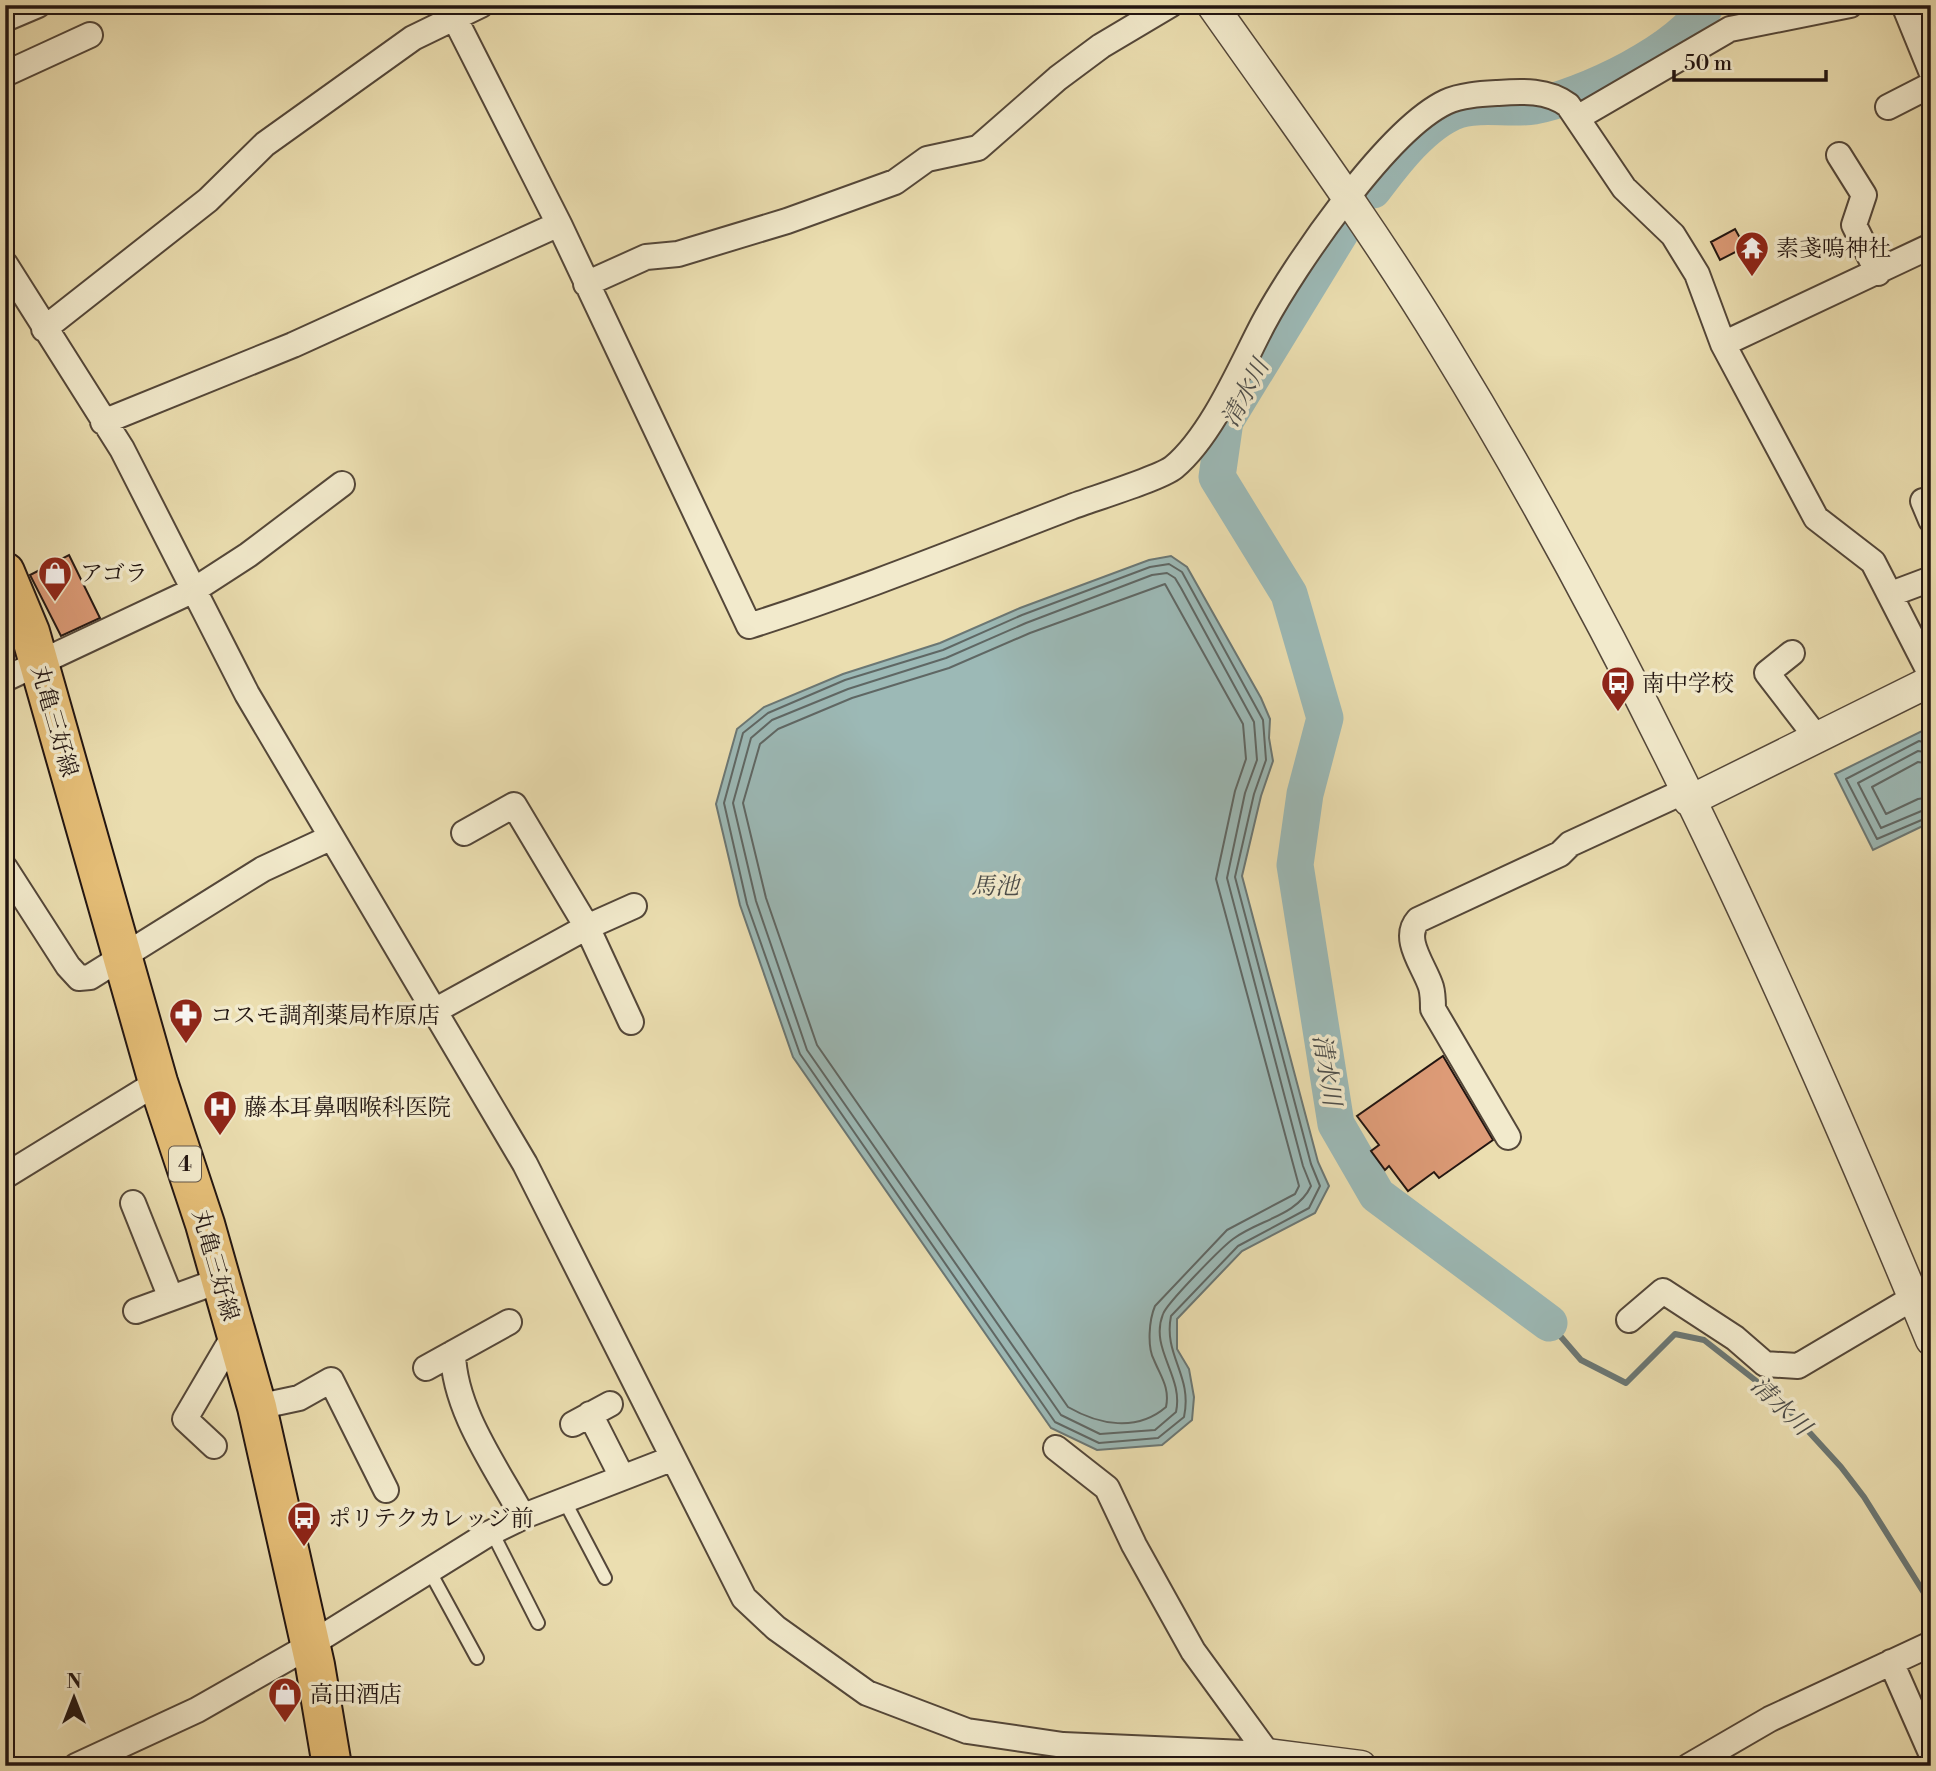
<svg xmlns="http://www.w3.org/2000/svg" width="1936" height="1771" font-family="'Libre Bodoni','Noto Serif JP',serif">
	<rect width="100%" height="100%" fill="#ebdeb0"/>
	<filter id="stains"><feTurbulence type="fractalNoise" baseFrequency=".00286" numOctaves="4"/><feColorMatrix values="0 0 0 0 .2 0 0 0 0 .09 0 0 0 0 .02 0 0 0 .5 -.17"/></filter>
	<radialGradient id="worn" r=".72"><stop offset=".6" stop-color="#630" stop-opacity="0"/><stop offset="1" stop-color="#630" stop-opacity=".3"/></radialGradient>
	<!-- water -->
	<path fill="#9cb9b6" stroke="#6b7774" stroke-width="2" d="M1171,556L1187,567L1261,698L1270,719L1269,738L1273,761L1261,796L1242,876L1318,1162L1329,1186L1315,1213L1242,1251L1177,1319V1349L1189,1369L1194,1397L1192,1420L1162,1445L1097,1450L1051,1428L793,1057L740,905L716,804L737,729L764,707L843,674L940,643L1020,608L1149,560Z
		M1924,730L1931,743V822L1873,850L1835,774Z"/>
	<g fill="none" stroke-linecap="round" stroke-linejoin="round">
		<!-- shore -->
		<path stroke="#5f6764" stroke-width="2" d="M1169,564L1182,572L1263,720L1266,760L1254,794L1235,877L1311,1164L1320,1186L1309,1208L1238,1246L1171,1316C1163,1356 1193,1375 1184,1417L1158,1438L1099,1443L1055,1422L800,1054L747,904L724,803L743,733L768,713L845,680L943,650L1022,615L1150,567Z
			M1167,573L1175,578L1181,588L1254,722L1257,760L1245,793L1227,878L1303,1166L1311,1186C1297,1216 1258,1220 1233,1239C1221,1248 1167,1303 1163,1314C1149,1349 1184,1376 1176,1412L1155,1430L1100,1434L1061,1415L807,1050L756,901L733,803L751,738L772,720L848,689L946,658L1026,623L1152,575Z
			M1165,584L1243,724L1246,759L1235,791L1216,879L1299,1186L1295,1194L1227,1230L1155,1306C1149,1320 1147,1347 1154,1360C1161,1377 1170,1388 1166,1407C1137,1432 1099,1425 1068,1407L817,1045L766,898L743,803L760,744L778,729L852,698L949,668L1030,633Z
			M1931,744L1919,741L1846,779L1877,839L1931,816
			M1931,753L1918,751L1858,783L1881,828L1931,807
			M1931,764L1918,762L1872,787L1886,814L1918,799L1931,797"/>
		<!-- stream -->
		<path stroke="#6b7774" stroke-width="6" d="M1549,1323L1581,1360L1626,1383L1675,1334L1704,1340L1778,1398L1841,1467L1864,1497L1931,1604"/>
		<!-- river -->
		<path stroke="#9cb9b6" stroke-width="37" d="M1373,190C1394,162 1424,122 1458,110C1481,102 1510,110 1534,106C1580,98 1687,49 1706,5
			M1340,233L1225,421L1217,477L1289,594L1325,718L1305,794L1295,865L1336,1124L1377,1195L1549,1323"/>
	</g>
	<!-- building -->
	<path fill="#dd9b77" stroke="#221511" stroke-width="2" d="M1735,229L1745,247L1720,260L1711,242Z
		M69,555L100,618L61,636L30,575Z
		M1443,1056L1493,1140L1439,1178L1434,1172L1408,1191L1389,1166L1385,1170L1371,1151L1379,1145L1357,1116Z"/>
	<g fill="none" stroke-linecap="round" stroke-linejoin="round">
		<!-- service casing -->
		<g stroke="#544739" stroke-width="16">
			<path id="service" d="M564,1500L605,1578
				M492,1532L538,1623
				M429,1570L477,1658"/>
		</g>
		<!-- minor casing -->
		<g stroke="#544739" stroke-width="28">
			<path id="minor" d="M448,5L559,224L749,626C859,591 964,548 1071,507C1092,499 1161,478 1174,467C1212,435 1240,368 1263,324C1294,266 1387,130 1446,102C1461,95 1481,94 1498,93C1522,91 1548,90 1568,105L1624,188L1673,235L1697,274L1723,344L1816,518L1873,562L1931,675
				M1904,5L1931,71
				M5,19L38,5
				M5,74L90,35
				M1888,107L1931,85
				M1577,118L1730,29L1850,5
				M1839,155L1864,195L1854,225L1878,273
				M5,264L122,449L247,694L525,1164L744,1598L776,1628L867,1693L967,1731L1063,1745L1268,1754
				M586,284L646,257L678,254L787,221L895,182L927,159L978,148L1058,78L1101,46L1170,5
				M44,329L208,200L265,144L413,38L481,5
				M1723,344L1931,246
				M103,422L293,345L559,224
				M1923,501L1931,520
				M1891,594L1931,579
				M1792,653L1767,673L1817,738
				M5,679L194,590L248,555L342,484
				M5,868L68,966L79,978L90,977L263,869L330,838
				M436,1010L587,927L514,805L464,833
				M631,1022L587,927L634,906
				M1508,1137L1433,1009C1433,1002 1433,994 1431,987C1425,967 1401,939 1418,920L1560,854L1570,844L1685,791
				M5,1176L158,1082
				M133,1203L171,1298
				M136,1311L221,1280
				M1629,1320L1663,1291L1735,1338L1765,1364L1798,1366L1913,1298
				M453,1353C454,1410 496,1467 523,1517
				M426,1368L509,1322
				M257,1407L299,1398L331,1380L386,1490
				M590,1414L622,1477
				M573,1424L610,1404
				M214,1446L185,1419L236,1332
				M1056,1448L1107,1488L1134,1545L1193,1651L1268,1754
				M1891,1662L1931,1753
				M76,1766L197,1710L295,1654L488,1534L529,1514L671,1459
				M1689,1766L1770,1719L1931,1644"/>
		</g>
		<!-- tertiary casing -->
		<g stroke="#544739" stroke-width="33">
			<path id="tertiary" d="M1212,5C1291,117 1373,229 1444,346C1637,661 1790,999 1931,1340
				M1689,801L1931,681
				M1268,1754L1361,1766"/>
		</g>
		<!-- primary casing -->
		<g stroke="#221511" stroke-width="42">
			<path id="primary" d="M5,572L30,632L158,1082L205,1224L257,1407L315,1665L332,1766"/>
		</g>
		<!-- service -->
		<use href="#service" stroke="#f2eacc" stroke-width="12"/>
		<!-- minor -->
		<use href="#minor" stroke="#f2eacc" stroke-width="24"/>
		<!-- tertiary -->
		<use href="#tertiary" stroke="#f2eacc" stroke-width="30"/>
		<!-- primary -->
		<use href="#primary" stroke="#e6bf78" stroke-width="38"/>
	</g>
	<!-- icons -->
	<defs>
		<g id="temple-pin" transform="scale(1.75)"><path d="M0 17L-7.5 6A9.5 9.5 0 1 1 7.5 6Z" fill="#8f2418" stroke="#f2eacc"/><path d="M0-6L5-2H3V0L6.5 2.5H4V6H1.5V3h-3V6H-4V2.5H-6.5L-3 0V-2H-5Z" fill="#fff"/></g>
		<g id="shop-pin" transform="scale(1.75)"><path d="M0 17L-7.5 6A9.5 9.5 0 1 1 7.5 6Z" fill="#8f2418" stroke="#f2eacc"/><path d="M-5-2.5h2.3a2.7 3.5 0 0 1 5.4 0H5L5.5 6h-11ZM-1.5-2.5h3a1.5 2.3 0 0 0-3 0Z" fill="#fff"/></g>
		<g id="bus-pin" transform="scale(1.75)"><path d="M0 17L-7.5 6A9.5 9.5 0 1 1 7.5 6Z" fill="#8f2418" stroke="#f2eacc"/><path d="M-5-6H5V4H4V6H2V4H-2V6H-4V4H-5ZM-3.5-4V0h7V-4ZM-3.5 1.2v1.5H-2V1.2ZM2 1.2v1.5H3.5V1.2Z" fill="#fff"/></g>
		<g id="pharmacy-pin" transform="scale(1.75)"><path d="M0 17L-7.5 6A9.5 9.5 0 1 1 7.5 6Z" fill="#8f2418" stroke="#f2eacc"/><path d="M-2-6h4v4h4v4h-4v4h-4v-4h-4v-4h4Z" fill="#fff"/></g>
		<g id="hospital-pin" transform="scale(1.75)"><path d="M0 17L-7.5 6A9.5 9.5 0 1 1 7.5 6Z" fill="#8f2418" stroke="#f2eacc"/><path d="M-5-5h3v3.5h4V-5h3V5h-3V1.5h-4V5h-3Z" fill="#fff"/></g>
	</defs>
	<g fill-rule="evenodd">
		<use href="#temple-pin" x="1752" y="248"/>
		<use href="#shop-pin" x="55" y="573"/>
		<use href="#bus-pin" x="1618" y="683"/>
		<use href="#pharmacy-pin" x="186" y="1015"/>
		<use href="#hospital-pin" x="220" y="1107"/>
		<use href="#bus-pin" x="304" y="1518"/>
		<use href="#shop-pin" x="285" y="1694"/>
	</g>
	<g text-anchor="middle" stroke-width="7" stroke-linejoin="round" paint-order="stroke">
		<!-- shield labels -->
		<rect fill="#f2eacc" stroke="#605549" stroke-width="2" x="169" y="1146.5" width="32" height="35" rx="5"/>
		<g font-size="21" font-weight="bold" fill="#221511">
			<text x="185" y="1171">4</text>
		</g>
		<!-- poi labels -->
		<g font-size="23" fill="#221511" stroke="#f2eacc" text-anchor="start">
			<text x="1776" y="256">素戔嗚神社</text>
			<text x="80" y="581">アゴラ</text>
			<text x="1642" y="691">南中学校</text>
			<text x="210" y="1023">コスモ調剤薬局柞原店</text>
			<text x="244" y="1115">藤本耳鼻咽喉科医院</text>
			<text x="328" y="1526">ポリテクカレッジ前</text>
			<text x="310" y="1702">高田酒店</text>
		</g>
		<!-- street labels -->
		<g font-size="23" fill="#221511" stroke="#f2eacc">
			<text transform="translate(55 721) rotate(74)" y="8">丸亀三好線</text>
			<text transform="translate(216 1265) rotate(74)" y="8">丸亀三好線</text>
		</g>
		<!-- water labels -->
		<g font-size="24" font-style="italic" fill="#4d4e4b" stroke="#f2eacc">
			<text transform="translate(1245 393) rotate(-62)" y="8">清水川</text>
			<text x="995" y="894">馬池</text>
			<text transform="translate(1327 1070) rotate(81)" y="8">清水川</text>
			<text transform="translate(1781 1406) rotate(44)" y="8">清水川</text>
		</g>
	</g>
	<!-- margin -->
	<rect width="1936" height="1771" fill="none" stroke="#ebdeb0" stroke-width="28"/>
	<rect x="7" y="7" width="1922" height="1757" fill="none" stroke="#221511" stroke-width="3.5"/>
	<rect x="14" y="14" width="1908" height="1743" fill="none" stroke="#221511" stroke-width="2"/>
	<!-- north arrow -->
	<g transform="translate(74 1698)" stroke="#f2eacc" stroke-width="5" paint-order="stroke">
	<path d="M0-5L12 26L0 18L-12 26Z" fill="#221511"/>
	<text y="-10" font-size="19" font-weight="bold" text-anchor="middle" fill="#221511">N</text>
	</g>
	<!-- scale -->
	<path d="M1674 70v10h152v-10" fill="none" stroke="#221511" stroke-width="3.5"/>
	<text x="1684" y="70" font-size="21" fill="#221511" stroke="#f2eacc" stroke-width="5" paint-order="stroke">50 m</text>
	<rect width="100%" height="100%" filter="url(#stains)"/>
	<rect width="100%" height="100%" fill="url(#worn)"/>
</svg>
